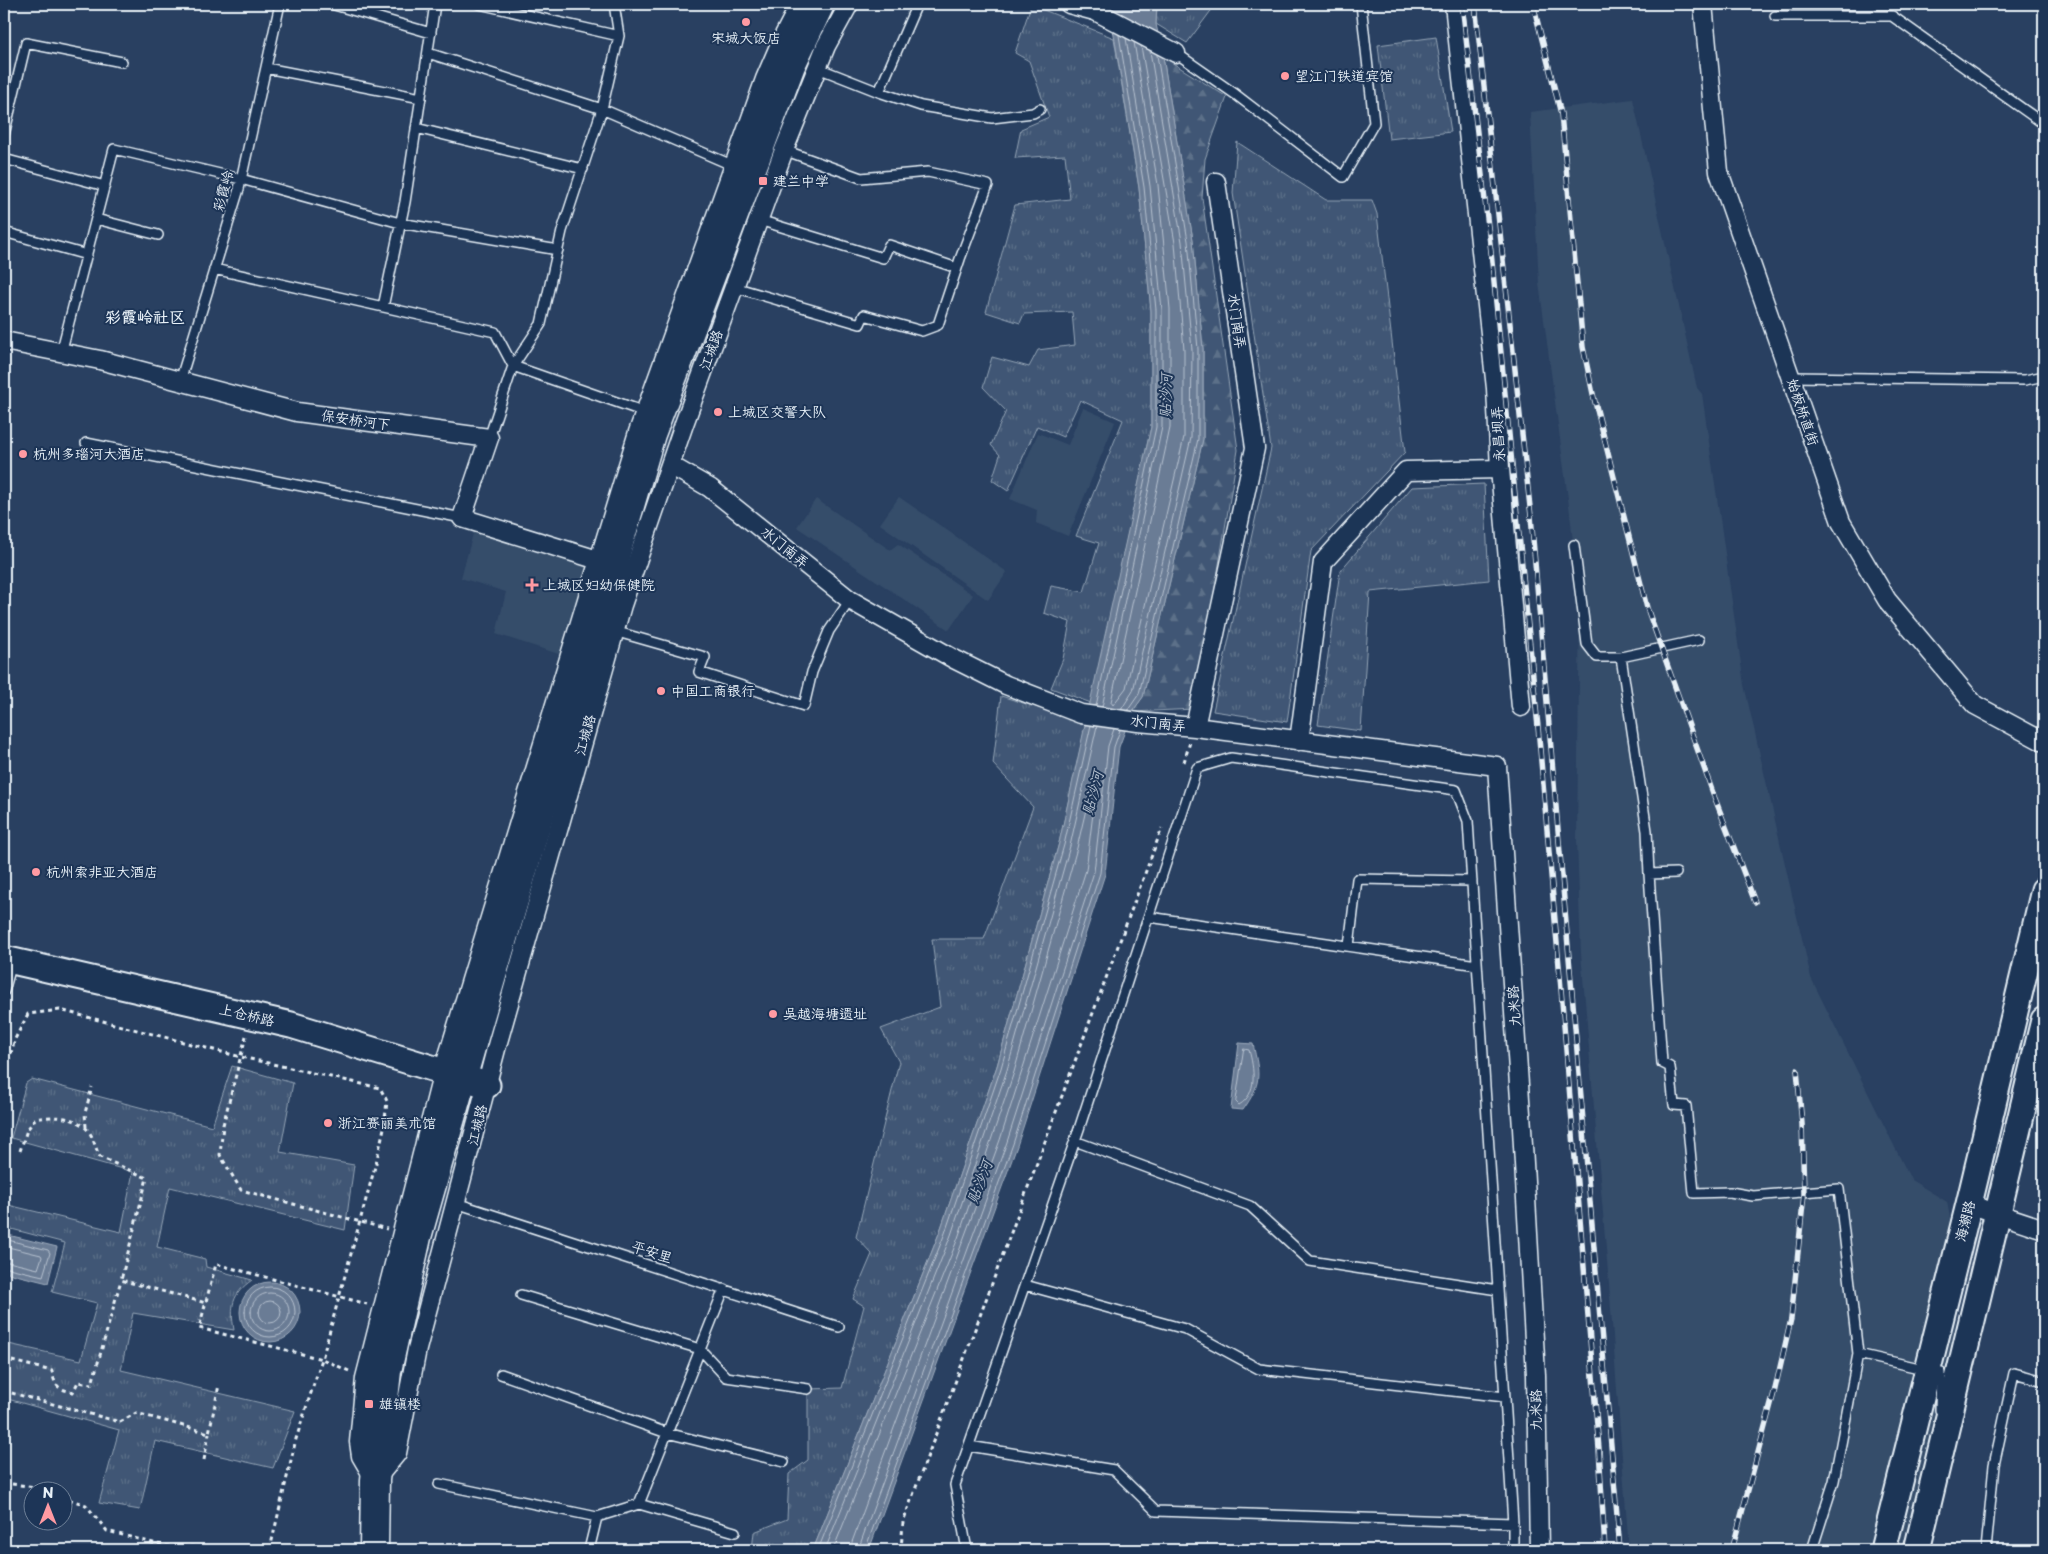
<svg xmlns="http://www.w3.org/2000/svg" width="2048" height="1554" font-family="'Playpen Sans','LXGW WenKai TC',sans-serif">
	<defs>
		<pattern id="grass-tufts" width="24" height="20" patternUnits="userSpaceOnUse" patternTransform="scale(1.25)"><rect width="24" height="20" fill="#415774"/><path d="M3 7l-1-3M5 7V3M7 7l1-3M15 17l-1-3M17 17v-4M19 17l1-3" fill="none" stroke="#5c7089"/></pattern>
		<pattern id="forest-firs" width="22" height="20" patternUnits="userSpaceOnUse" patternTransform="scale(1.25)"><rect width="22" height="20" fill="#415774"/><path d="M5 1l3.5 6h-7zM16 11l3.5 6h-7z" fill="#5c7089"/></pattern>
	</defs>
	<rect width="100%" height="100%" fill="#294061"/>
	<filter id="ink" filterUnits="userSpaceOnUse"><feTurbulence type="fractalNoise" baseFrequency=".02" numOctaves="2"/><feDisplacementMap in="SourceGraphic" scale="10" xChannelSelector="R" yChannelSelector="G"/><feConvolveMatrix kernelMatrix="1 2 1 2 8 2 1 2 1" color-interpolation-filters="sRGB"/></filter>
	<g filter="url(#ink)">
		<!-- built -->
		<path fill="#364d6b" d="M1633,99L1697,388L1702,394L1744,685L1811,978L1911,1180L1947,1202L1960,1270L1945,1462L1923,1550H1629L1610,1296L1581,953L1577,840L1580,607L1570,513L1539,283L1530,112Z
			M1083,408L1115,422L1068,536L1036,523L1037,510L1010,499L1038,433L1068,445Z
			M899,497L1007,572L988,600L880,524Z
			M816,499L890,550L898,544L973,595L949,630L797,527Z
			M476,523L588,560L559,654L496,634L506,592L461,578Z"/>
		<!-- grass -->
		<path fill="url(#grass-tufts)" stroke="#94a4b6" d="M1157,4H1216L1187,43L1156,24Z
			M1031,5L1114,38L1139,188L1151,311V427L1091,703L1051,688L1063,659L1070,622L1044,613L1051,586L1084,592L1099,543L1076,536L1123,420L1080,400L1063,437L1037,426L1008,491L992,480L1000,455L991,445L1006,411L983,387L992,357L1029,367L1038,350L1075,345L1072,312L1024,314L1020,323L986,312L1015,205L1070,199L1065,155L1015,158L1021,129L1049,117L1029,61L1015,53Z
			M1436,37L1451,132L1389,139L1378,45Z
			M1237,142L1326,200H1372L1377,214L1405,452L1311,551L1287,722L1213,711L1271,448L1233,193Z
			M1484,484L1489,580L1370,592L1361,731L1318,725L1340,571L1412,487Z
			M1001,696L1086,723L1059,843L997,1066L940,1231L813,1550H752L754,1532L787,1519L789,1474L808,1460V1389L842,1388L864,1306L853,1299L872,1254L856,1237L899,1062L881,1029L940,1007L932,939H984L1033,807L993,764Z
			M232,1066L293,1083L280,1152L354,1165L345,1230L170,1187L157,1247L205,1259L206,1267L252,1280C232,1294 230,1306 234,1330L133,1313L121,1370L295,1411L273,1468L155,1441L140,1510L99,1503L119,1430L4,1398V1343L81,1360L97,1303L52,1292L65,1243L4,1227V1204L121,1232L133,1172L11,1138L26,1083L32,1079L212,1126Z"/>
		<!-- forest -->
		<path fill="url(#forest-firs)" stroke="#94a4b6" d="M1163,57L1227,97L1205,159L1202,198L1238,450L1195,709L1132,712L1143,697L1203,439V349L1193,240Z"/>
		<!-- water -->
		<path fill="#6b7c95" stroke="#9dabbd" d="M1109,4H1157L1156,24L1163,57L1193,240L1203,349V439L1143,697L1132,712L1119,747L1105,874L1017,1146L869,1550H813L940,1231L997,1066L1059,843L1151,427V311L1139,188Z
			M1239,1043L1253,1044C1260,1075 1262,1083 1243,1110L1231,1109Z
			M4,1234L57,1247L48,1283L4,1272Z
			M240 1312a30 30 0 1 1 60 0a30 30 0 1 1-60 0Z"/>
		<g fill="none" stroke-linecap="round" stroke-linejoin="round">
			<!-- shore -->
			<path stroke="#b6c2d0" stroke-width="1" d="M1134,42L1158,185L1170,309V428L1111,702L1113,705L1126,688L1184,437V350L1175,243L1141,46
				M1096,706L1156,427V310L1144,187L1119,35
				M1102,707L1162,427V310L1150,186L1126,38
				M1121,710L1133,691L1191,438L1192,350L1182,242L1150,51
				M1128,710L1139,694L1198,439V349L1188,241L1157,55
				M1244,1049L1249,1050C1254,1068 1258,1094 1239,1105L1236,1102Z
				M4,1239L48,1250L50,1253L43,1276L4,1267
				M4,1246L41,1255L42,1257L38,1269L4,1261
				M245 1312a25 25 0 1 1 50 0a25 25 0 1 1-50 0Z
				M251 1312a19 19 0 1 1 38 0a19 19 0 1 1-38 0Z
				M259 1312a11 11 0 1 1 22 0a11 11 0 1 1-22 0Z
				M818,1550L945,1233L1001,1068L1064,845L1091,725
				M825,1550L951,1235L1007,1070L1070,846L1097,726
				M833,1550L958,1238L1014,1072L1077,848L1091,788L1094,786L1096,789L1086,870L1000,1140L852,1542L851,1550
				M858,1550L1007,1142L1094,872L1108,746L1114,729
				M865,1550L1013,1144L1100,873L1114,747L1120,730"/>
			<!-- lane casing -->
			<g stroke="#e8f1f8" stroke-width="12">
				<path id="lane" d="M331,4L431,33
					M479,4L619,36
					M1775,16H1892L2044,124
					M428,53L602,109L734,166
					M1176,53L1235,94L1343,177L1374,123L1361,4
					M266,68L421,98
					M818,68L879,92L921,106L992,118L1033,113L1040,109
					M879,92L917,4
					M416,128L583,169
					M4,135L26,43L122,62
					M4,159L105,186
					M96,219L158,235
					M759,220L883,258L889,245L957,268
					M4,232L87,255
					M214,269L495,332L513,366L541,324L562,231L602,109L619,36L614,4
					M734,287L860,324L864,315L922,331L938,325L960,259L988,185L928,172L861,178L784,150
					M383,307L405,202L435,4
					M61,353L114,149L241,179L400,223L558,250
					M1791,377L2025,380L2044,376
					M180,381L239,189L280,4
					M489,438L513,366L645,412
					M86,443L462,518
					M1574,545L1587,644L1597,657H1621L1699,640
					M614,631L705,657L699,672L804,706L812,672L829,631L850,600
					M1621,657L1647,831L1649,874L1676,873
					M1649,874L1662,1063L1670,1067L1674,1105L1686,1106L1694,1193L1730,1192L1753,1196L1839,1189L1858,1354L1834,1481L1812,1550
					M1149,917L1477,965
					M1349,946L1357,879L1472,881
					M4,991L12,963
					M1075,1141L1250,1206L1310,1261L1498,1290
					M456,1203L839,1327
					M1025,1285L1185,1329L1259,1369L1505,1397
					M521,1295L700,1349L726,1377L808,1389
					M1858,1354L1941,1373L1940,1410
					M501,1374L667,1433L784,1462
					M969,1446L1114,1470L1156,1511L1513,1523
					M439,1484L597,1517
					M639,1504L735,1532
					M589,1550L597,1517L639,1504L724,1289
					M967,1550L955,1485L1079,1129L1197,768L1231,758L1456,790L1468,821L1513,1523V1550
					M1986,1550L1994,1465L2014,1373L2044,1381"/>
			</g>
			<!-- street casing -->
			<g stroke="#e8f1f8" stroke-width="21">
				<path id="street" d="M800,4L783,37L765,79L638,432L443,1072L365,1378L359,1442L361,1456L375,1480L397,1453L417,1349L496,1049L622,605L684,424L784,150L826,46L849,4
					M1069,4L1095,11L1176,53
					M1454,4L1496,388L1500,469L1521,707
					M1703,4L1719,172L1841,522L1887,600L1975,705L2044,742
					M4,341L100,360L297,412L489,438L462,518L598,560
					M670,465L710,488L850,600L954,659L1006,685L1081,714L1138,722L1195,727L1255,448L1216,182
					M1195,727L1497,766L1522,1128L1536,1375L1539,1550
					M1299,741L1323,562L1406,471L1500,469
					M1969,1204L2044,1229"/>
			</g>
			<!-- secondary casing -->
			<g stroke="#e8f1f8" stroke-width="29">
				<path id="secondary" d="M4,959L291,1025L487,1085
					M1883,1550L1969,1204L2044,890
					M1917,1550L2044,1020"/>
			</g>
			<!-- primary casing -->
			<g stroke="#e8f1f8" stroke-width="31">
				<path id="primary" d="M374,1550L375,1480L387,1371L417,1237L474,1037L651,434L791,65L820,4"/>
			</g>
			<!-- path -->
			<path stroke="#e8f1f8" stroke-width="3" stroke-dasharray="4 4" stroke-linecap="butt" d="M1184,762L1190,742
				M246,1036L223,1125L220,1155L241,1190L387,1229
				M4,1077L15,1039L28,1014L60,1010L241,1057L380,1088L387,1101L384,1128L376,1163L322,1359L296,1439L270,1549L165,1546L107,1531L86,1505L62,1497
				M86,1127L85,1113L92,1087
				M20,1151L27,1130L35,1119C54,1115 81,1116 91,1135C95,1143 96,1150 100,1157L147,1178L121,1280L206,1303
				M4,1359L52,1371C55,1387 58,1389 73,1392L78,1382L92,1384L121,1280
				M349,1371L322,1359L199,1328L216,1264L367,1304
				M4,1391L120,1422L136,1413L209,1433L219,1385
				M204,1460L209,1433
				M4,1483L35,1487L48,1492
				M901,1550L903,1522L1162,828"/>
			<!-- lane -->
			<use href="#lane" stroke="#1d3557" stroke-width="9"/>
			<!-- street -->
			<use href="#street" stroke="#1d3557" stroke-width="18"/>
			<!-- secondary -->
			<use href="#secondary" stroke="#1d3557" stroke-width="25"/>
			<!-- primary -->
			<use href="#primary" stroke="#1d3557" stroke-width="28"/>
			<!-- rail casing -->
			<g stroke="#e8f1f8" stroke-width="5.5">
				<path id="rail" d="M1462,4L1491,252L1538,727L1560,977L1599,1449L1605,1550
					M1475,4L1531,516L1620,1550
					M1533,4L1561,114L1583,347L1593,394L1647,608L1714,796L1755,902
					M1732,1550L1775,1389L1791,1319L1804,1194L1802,1124L1797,1070"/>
			</g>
			<!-- rail -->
			<use href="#rail" stroke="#1d3557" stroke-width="4" stroke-dasharray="11" stroke-linecap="butt"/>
		</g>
	</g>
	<!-- markers -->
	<g fill="#ff9aa2" stroke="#1d3557" stroke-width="2">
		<circle cx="746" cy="22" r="5"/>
		<circle cx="1285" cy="76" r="5"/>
		<rect x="758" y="176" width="10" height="10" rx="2.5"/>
		<circle cx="718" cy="412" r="5"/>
		<circle cx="23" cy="454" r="5"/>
		<path d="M529.5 577.5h5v5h5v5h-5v5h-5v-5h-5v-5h5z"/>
		<circle cx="661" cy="691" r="5"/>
		<circle cx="36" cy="872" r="5"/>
		<circle cx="773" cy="1014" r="5"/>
		<circle cx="328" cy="1123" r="5"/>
		<rect x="364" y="1399" width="10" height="10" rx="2.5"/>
	</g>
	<g text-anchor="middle" stroke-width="4" stroke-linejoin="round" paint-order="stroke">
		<!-- poi labels -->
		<g font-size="14" fill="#e8f1f8" stroke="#1d3557" text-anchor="start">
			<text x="746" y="43" text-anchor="middle">宋城大饭店</text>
			<text x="1295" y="81">望江门铁道宾馆</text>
			<text x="773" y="186">建兰中学</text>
			<text x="728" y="417">上城区交警大队</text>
			<text x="33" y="459">杭州多瑙河大酒店</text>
			<text x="543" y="590">上城区妇幼保健院</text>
			<text x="671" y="696">中国工商银行</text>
			<text x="46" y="877">杭州索非亚大酒店</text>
			<text x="783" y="1019">吴越海塘遗址</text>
			<text x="338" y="1128">浙江赛丽美术馆</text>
			<text x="379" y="1409">雄镇楼</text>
		</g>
		<!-- street labels -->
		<g font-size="14" fill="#e8f1f8" stroke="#1d3557">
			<text transform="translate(223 191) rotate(-75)" y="5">彩霞岭</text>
			<text transform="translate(1237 321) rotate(82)" y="5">水门南弄</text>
			<text transform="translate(711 350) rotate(-70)" y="5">江城路</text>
			<text transform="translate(1803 412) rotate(71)" y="5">始板桥直街</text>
			<text transform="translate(356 420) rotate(8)" y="5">保安桥河下</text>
			<text transform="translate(1498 434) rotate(-93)" y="5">永昌坝弄</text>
			<text transform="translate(785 547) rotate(39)" y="5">水门南弄</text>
			<text transform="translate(1158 723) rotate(6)" y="5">水门南弄</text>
			<text transform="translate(585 735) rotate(-74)" y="5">江城路</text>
			<text transform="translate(1514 1006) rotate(-94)" y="5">九米路</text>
			<text transform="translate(247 1015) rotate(13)" y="5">上仓桥路</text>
			<text transform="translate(477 1125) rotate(-76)" y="5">江城路</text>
			<text transform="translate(1965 1221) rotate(-76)" y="5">海潮路</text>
			<text transform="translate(652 1252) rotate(18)" y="5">平安里</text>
			<text transform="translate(1536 1410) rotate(-91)" y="5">九米路</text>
		</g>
		<!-- water labels -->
		<g font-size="15" font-style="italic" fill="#b6c2d0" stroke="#1d3557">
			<text transform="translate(1166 396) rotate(-89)" y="5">贴沙河</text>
			<text transform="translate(1093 793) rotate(-75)" y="5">贴沙河</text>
			<text transform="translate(980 1182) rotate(-69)" y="5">贴沙河</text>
		</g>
		<!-- quarter labels -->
		<g font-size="16" font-weight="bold" fill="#e8f1f8" stroke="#1d3557">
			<text x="145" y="323">彩霞岭社区</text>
		</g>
	</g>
	<!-- margin -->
	<rect width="2048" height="1554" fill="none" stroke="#1d3557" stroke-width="20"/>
	<rect x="10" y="10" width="2028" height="1534" fill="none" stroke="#e8f1f8" stroke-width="2" filter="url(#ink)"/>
	<!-- north arrow -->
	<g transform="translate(48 1506)"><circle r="24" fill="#1d3557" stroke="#6e8097"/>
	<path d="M0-4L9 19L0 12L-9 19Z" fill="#ff9aa2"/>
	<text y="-8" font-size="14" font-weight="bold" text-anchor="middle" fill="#e8f1f8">N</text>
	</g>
</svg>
